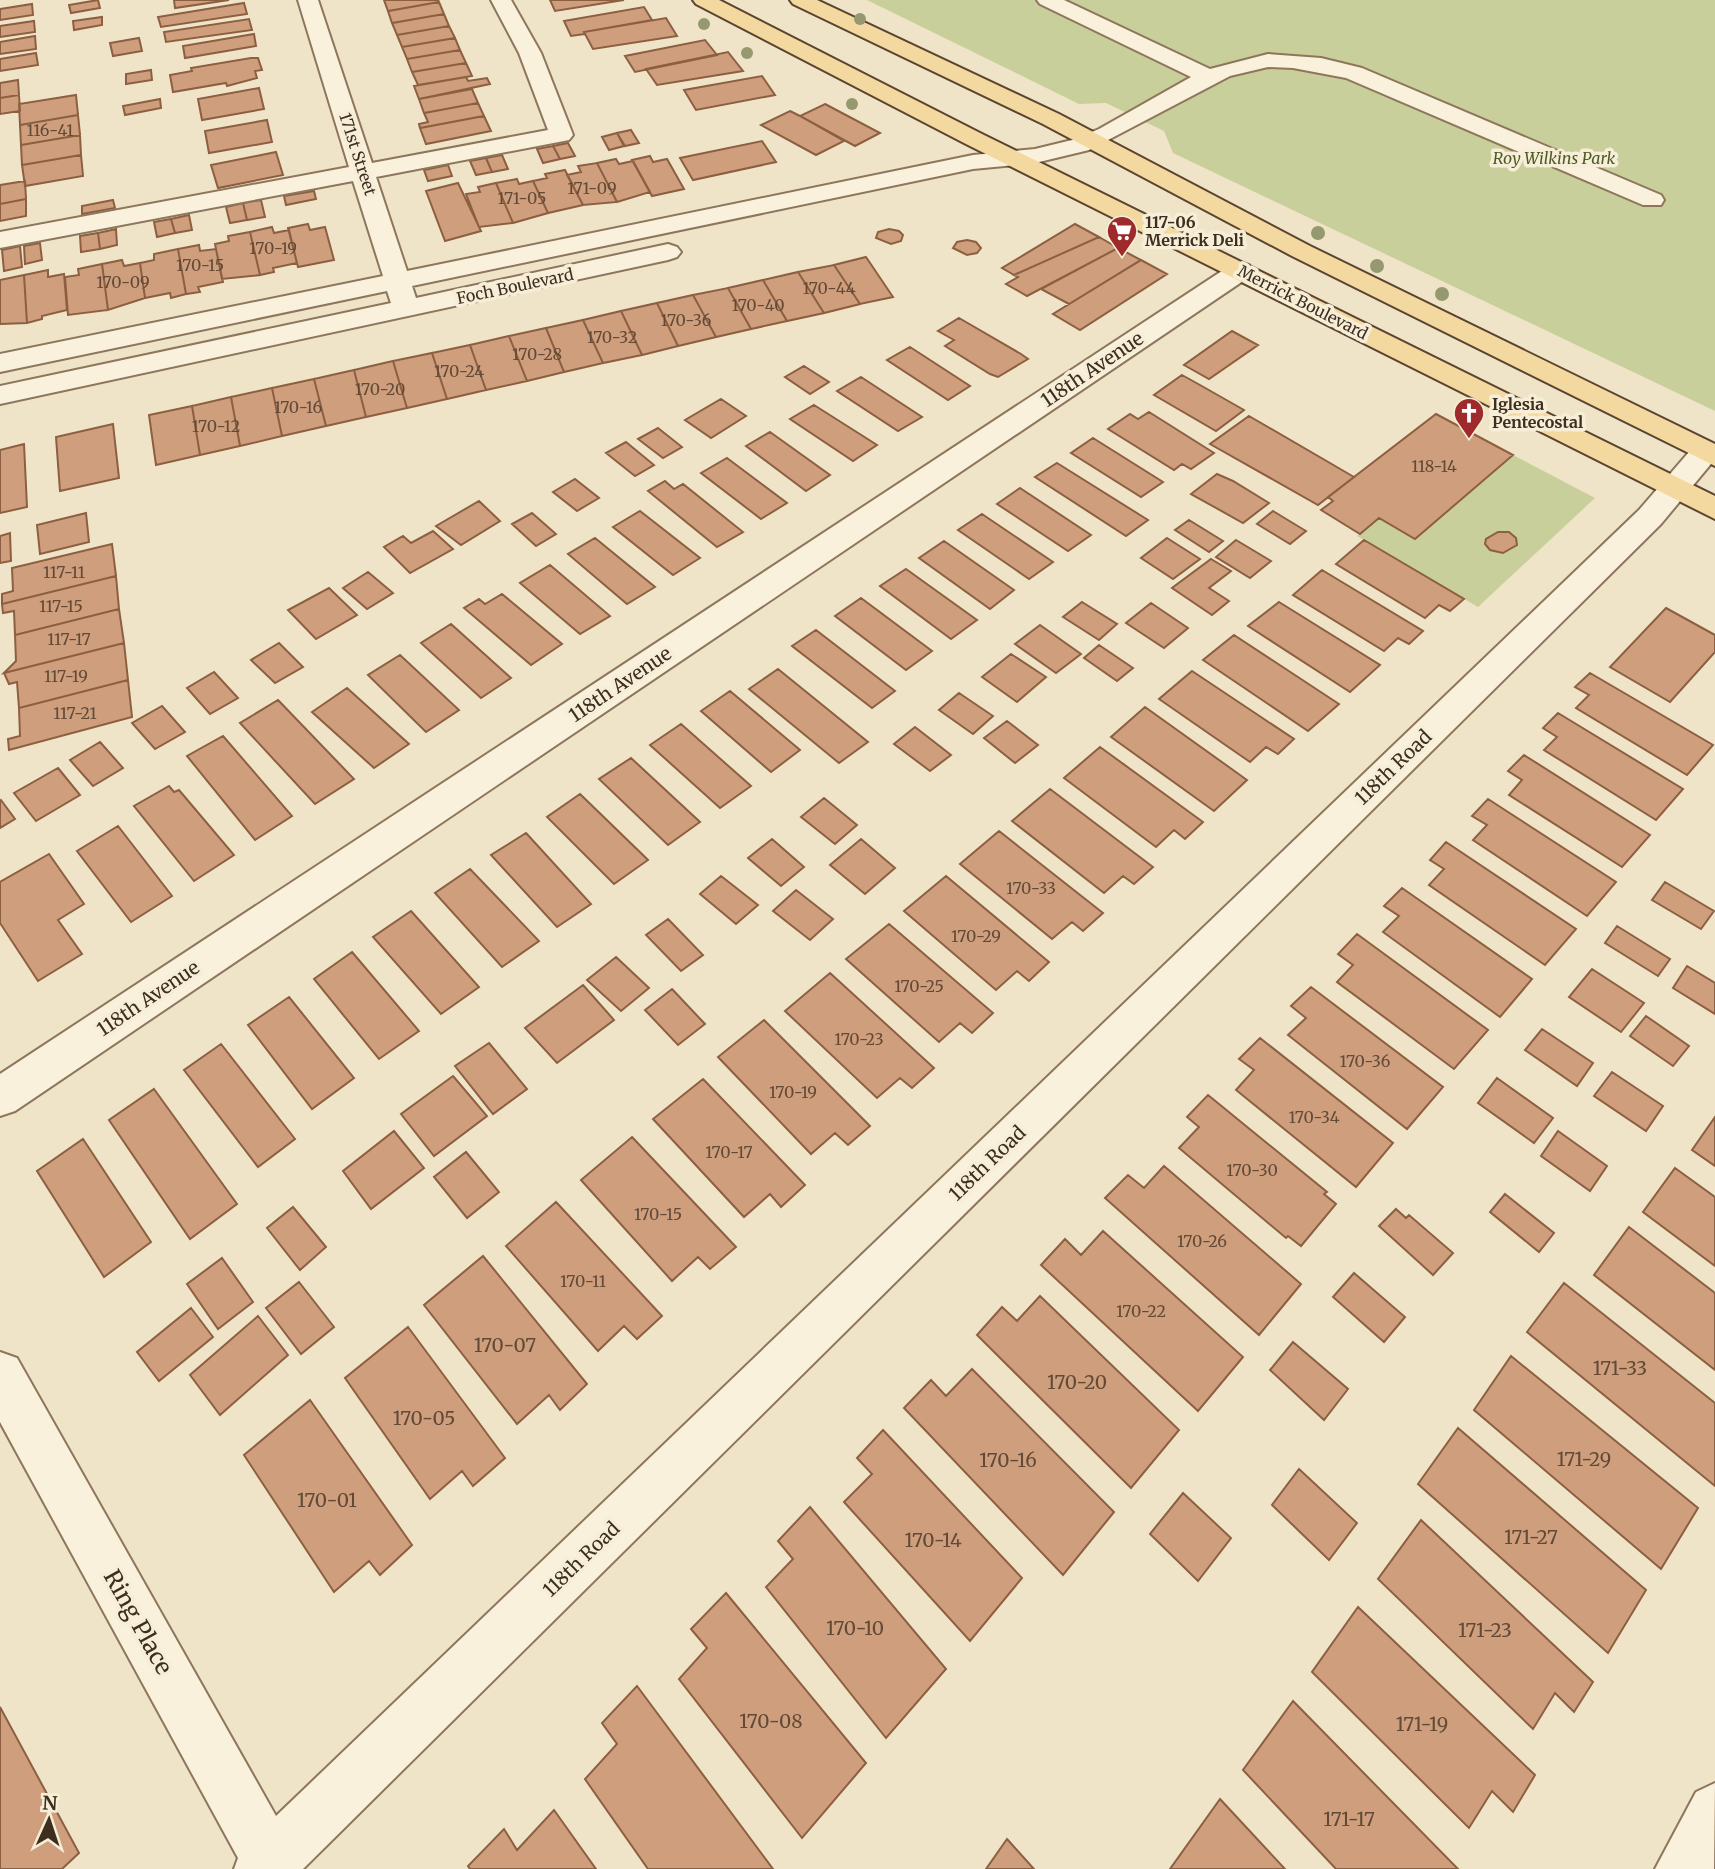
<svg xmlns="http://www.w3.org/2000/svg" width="1715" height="1869" font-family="Merriweather,serif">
	<rect width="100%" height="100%" fill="#f0e4c8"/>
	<!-- green -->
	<path fill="#c9cf9b" d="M867,0H1715V411L1173,153L1164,131L1106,103L1079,104Z
		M1513,455L1595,498L1478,607L1357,536L1379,518L1415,539Z"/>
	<!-- building -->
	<path fill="#cf9f7d" stroke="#8d5f41" stroke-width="2" d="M98,0L100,8L71,13L69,5Z
		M174,0H229L175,8Z
		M384,0H438L439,2L388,11Z
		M550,0H624L555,11Z
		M439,2L444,14L392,23L388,11Z
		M244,3L247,14L161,27L158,17Z
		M32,4L33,15L0,20V9Z
		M644,7L652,20L584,32L585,34L571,36L564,21Z
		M444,14L449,26L397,35L392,23Z
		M102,17V25L74,30L73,21Z
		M666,18L677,36L593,49L584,32Z
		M249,19L252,30L166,42L164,32Z
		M34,21L35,32L0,37V26Z
		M449,26L455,38L402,47L397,35Z
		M254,34L256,46L185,58L183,46Z
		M35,36L36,49L0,54V42Z
		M139,38L142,51L113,56L110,43Z
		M455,38L460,50L407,59L402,47Z
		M705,40L717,55L635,72L625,56Z
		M460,50L466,63L412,72L407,59Z
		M728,52L743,71L657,85L646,69Z
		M36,53L38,65L0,71V59Z
		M251,58H258L262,70L255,71L257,78L227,86L226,83L173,92L170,75L192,71L191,68Z
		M466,63L472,76L418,85L412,72Z
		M151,70L152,80L126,84V74Z
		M762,76L775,95L696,110L684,90Z
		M466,77L468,81L487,78L490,84L419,99L414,86Z
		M18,80L19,95L0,98V83Z
		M259,88L264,109L202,120L198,99Z
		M472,89L478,103L424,113L419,99Z
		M19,95L20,111L0,114V98Z
		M76,95L78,115L20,125L19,104Z
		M160,99L161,108L125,115L123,106Z
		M478,103L484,116L420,128L419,124L428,122L424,113Z
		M825,104L880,133L855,146L800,116Z
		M790,111L800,116L844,141L816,155L761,125Z
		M78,115L80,135L21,145L20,125Z
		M484,116L491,131L426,144L420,128Z
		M267,120L272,142L209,153L205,131Z
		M631,130L639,143L625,146L617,133Z
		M617,133L624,146L609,150L602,137Z
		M80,135L81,155L22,165L21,145Z
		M762,141L776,162L693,180L680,158Z
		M568,143L575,156L560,159L553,146Z
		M553,146L560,159L543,163L537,149Z
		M276,152L283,175L218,188L211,165Z
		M81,155L83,176L25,186L22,165Z
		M502,155L508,169L492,172L486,158Z
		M650,156L653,162L667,159L684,189L652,196L632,160Z
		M486,158L492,172L476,175L470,161Z
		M616,159L619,164L633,161L650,192L617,202L597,163Z
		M597,163L617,202L583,205L567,175L581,172L578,166Z
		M448,165L452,176L428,181L424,170Z
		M565,170L583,205L548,213L533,181L547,178L545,174Z
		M517,179L519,184L533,181L548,213L513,223L496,183Z
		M25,181L26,199L0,204V185Z
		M458,183L481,231L445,241L426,191Z
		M496,183L513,223L479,227L466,194L480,192L478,187Z
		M314,191L316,199L286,205L284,196Z
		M26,199V216L0,221V204Z
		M113,200L115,208L82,214V206Z
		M261,200L265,217L247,220L243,203Z
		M243,203L247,220L230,223L226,207Z
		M189,215L192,230L175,233L171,219Z
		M171,219L175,233L157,237L154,222Z
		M308,224L310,230L325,227L334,260L298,267L288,228Z
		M1075,224L1099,237L1014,275L1002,268Z
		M272,227L274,233L289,230L297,263L273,268L274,272L260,275L250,232Z
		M116,229L117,245L100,249L98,233Z
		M889,229L899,231L903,235L901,241L891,244L876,238L878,232Z
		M250,232L260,275L222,279L215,244L229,241L228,236Z
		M98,233L100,249L81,252L80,236Z
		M1099,237L1118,248L1027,296L1006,284L1018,277L1014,275Z
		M967,240L976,242L981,248L977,253L967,255L953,248L957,242Z
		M40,243L42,260L25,264L24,246Z
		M199,245L200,251L216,249L223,282L198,287L200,292L186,294L178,249Z
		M20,246L22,267L4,271L2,250Z
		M1118,248L1141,260L1069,304L1041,289Z
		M178,249L186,294L171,298L170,293L145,298L140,263L154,260V254Z
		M866,257L893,297L860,304L834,265Z
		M122,260L124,266L140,263L145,298L108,310L102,264Z
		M1141,260L1167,274L1080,330L1053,314Z
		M102,264L108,310L68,315L65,277L79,275L78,269Z
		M834,265L860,304L824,313L798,272Z
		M48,270V277L64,274L67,310L42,316V319L27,323L24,275Z
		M798,272L824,313L787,321L763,280Z
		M24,275L27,323L0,324V280Z
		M763,280L787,321L751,329L728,288Z
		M728,288L751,329L716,337L693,295Z
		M693,295L716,337L678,346L657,303Z
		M657,303L678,346L642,355L621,311Z
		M621,311L642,355L603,363L583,320Z
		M959,318L1021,354L1028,359L998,377L990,374L945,346L954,340L938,331Z
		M583,320L603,363L564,372L546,328Z
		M546,328L564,372L527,381L509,336Z
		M1232,331L1258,345L1209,379L1184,365Z
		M509,336L527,381L486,390L470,345Z
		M470,345L486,390L447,399L432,353Z
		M910,347L970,386L948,400L887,360Z
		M432,353L447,399L407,408L393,361Z
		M393,361L407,408L366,417L354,370Z
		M804,366L829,382L810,394L785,377Z
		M354,370L366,417L326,426L314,379Z
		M1182,375L1200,385L1244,410L1216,431L1154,395Z
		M861,377L922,417L898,431L837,391Z
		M314,379L326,426L282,436L272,388Z
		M272,388L282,436L240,446L231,397Z
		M231,397L240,446L200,455L192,406Z
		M721,399L746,416L711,438L685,420Z
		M814,405L877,445L853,461L790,419Z
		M192,406L200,455L156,465L149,415Z
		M1149,412L1214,453L1191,469L1182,464L1174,470L1108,429L1130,414L1138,419Z
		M1436,414L1513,455L1415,539L1379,518L1360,534L1321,510L1333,501L1328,497Z
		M1249,416L1354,477L1318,505L1210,444Z
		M113,424L119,478L60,491L56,437Z
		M658,428L682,447L663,458L638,439Z
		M770,432L830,475L806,491L746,446Z
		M1093,438L1163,482L1141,497L1071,453Z
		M626,442L654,465L635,476L606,453Z
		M24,444L27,507L0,513V450Z
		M727,458L787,503L761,519L701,473Z
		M1057,463L1148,520L1126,536L1035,477Z
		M1217,474L1233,481L1269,503L1243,523L1191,494Z
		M575,479L599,498L577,511L553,492Z
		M665,481L674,489L683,484L743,532L717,547L648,491Z
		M1020,488L1091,535L1068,551L997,504Z
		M479,501L500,521L461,545L436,526Z
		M640,511L700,558L673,575L613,527Z
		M1273,511L1306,531L1290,544L1257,524Z
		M86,513L89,542L40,554L37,525Z
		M532,513L556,534L536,546L512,524Z
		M982,514L1053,562L1029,579L958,530Z
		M1189,520L1223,541L1209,552L1175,530Z
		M433,531L453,549L410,573L384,547L403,536L411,543Z
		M1498,532H1509L1516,538L1517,545L1503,553L1490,550L1485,544L1486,539Z
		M10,533L11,561L0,563V536Z
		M595,538L655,587L627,604L568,554Z
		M1167,538L1200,559L1173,579L1141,558Z
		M1236,540L1271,561L1250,578L1216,557Z
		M1364,540L1464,599L1450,611L1439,605L1425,618L1336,564Z
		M944,541L1014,590L990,609L919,558Z
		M112,544L116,576L2,604V594L13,591L12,568Z
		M1211,559L1231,571L1209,588L1229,601L1212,615L1172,588Z
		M550,565L610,616L580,634L520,583Z
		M906,569L977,620L951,639L880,586Z
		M1322,570L1423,631L1409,644L1398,638L1384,651L1293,595Z
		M368,572L393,593L367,609L343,588Z
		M116,576L119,609L15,635L14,611L3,613L2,604Z
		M329,588L357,615L316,639L288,610Z
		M502,594L562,644L531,665L464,608L479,599L485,604Z
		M861,598L932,651L906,670L835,616Z
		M1082,602L1117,624L1099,640L1063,617Z
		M1279,602L1380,665L1350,692L1248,626Z
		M1151,603L1188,628L1164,648L1126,623Z
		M1666,608L1715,635V652L1670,702L1610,667Z
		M119,609L124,643L4,673L16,661L15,635Z
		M451,624L511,678L481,698L421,643Z
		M1040,625L1081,654L1056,673L1015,644Z
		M816,630L895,691L872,708L792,646Z
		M1234,635L1339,704L1308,731L1203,660Z
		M124,643L128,680L19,708L17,682L9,684L4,673Z
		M279,643L303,667L275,683L251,660Z
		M1099,645L1133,668L1117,681L1084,658Z
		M1011,654L1046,677L1017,702L982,677Z
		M400,655L459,710L426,732L368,675Z
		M778,669L868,742L839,763L749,689Z
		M1192,671L1294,739L1278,754L1266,747L1250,762L1159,699Z
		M214,672L238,698L210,714L187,688Z
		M1590,673L1713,745L1687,775L1576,708L1589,695L1575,687Z
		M128,680L132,717L9,750L8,739L20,736L19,708Z
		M347,688L409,744L374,768L312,712Z
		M730,691L800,750L771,772L701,711Z
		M959,693L993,716L973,734L939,710Z
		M278,700L354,779L315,804L240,723Z
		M162,706L185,732L155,749L132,723Z
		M1145,707L1247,780L1214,811L1111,737Z
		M1558,713L1683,789L1656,820L1544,750L1557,737L1543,728Z
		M1007,721L1038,745L1015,763L984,738Z
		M681,724L751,786L720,808L650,745Z
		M915,727L951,755L930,771L894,744Z
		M223,736L292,816L255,840L187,756Z
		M100,742L123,768L93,786L70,760Z
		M1100,747L1203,822L1185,839L1174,830L1156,847L1064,778Z
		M1524,755L1650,835L1622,867L1509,795L1522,780L1508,771Z
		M631,758L700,822L668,845L599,779Z
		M58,768L80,795L36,821L14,793Z
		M169,786L174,792L179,790L234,855L194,881L134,806Z
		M1050,789L1153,867L1134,884L1123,876L1104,893L1012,821Z
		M580,794L648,860L614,884L547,817Z
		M824,798L857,825L835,844L801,817Z
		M1488,799L1616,882L1587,916L1473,840L1487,825L1472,816Z
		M1,800L15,819L0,828V801Z
		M118,826L172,896L131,922L77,851Z
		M999,831L1103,913L1083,931L1072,922L1052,939L960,864Z
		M526,833L591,904L557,927L491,855Z
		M772,839L804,867L781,886L748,858Z
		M861,839L895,868L865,894L830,865Z
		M1446,842L1576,929L1545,965L1429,885L1444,869L1430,860Z
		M49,854L84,904L58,920L82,954L38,981L0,923V882Z
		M470,869L539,941L502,967L435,893Z
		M721,876L758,905L736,924L700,894Z
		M946,876L1049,962L1029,981L1017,971L996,990L904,911Z
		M1665,882L1714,911L1701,929L1652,900Z
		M1402,888L1532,979L1500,1017L1383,932L1399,916L1384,906Z
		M796,890L833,919L810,940L773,911Z
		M411,911L479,987L441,1014L373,937Z
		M668,919L703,955L681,971L646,935Z
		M889,924L993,1013L972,1033L960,1023L939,1042L846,959Z
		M1617,926L1670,959L1658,976L1605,943Z
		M1357,934L1488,1030L1454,1069L1337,982L1353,965L1338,954Z
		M352,952L419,1031L379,1059L314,979Z
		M616,957L649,988L621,1011L587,980Z
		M1687,966L1715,983V1014L1673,988Z
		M1592,969L1644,1003L1621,1032L1569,997Z
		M830,973L934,1068L912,1088L900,1078L877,1098L785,1011Z
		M583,985L614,1020L557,1063L525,1028Z
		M1311,987L1443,1087L1407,1129L1288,1035L1306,1018L1291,1006Z
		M672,989L705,1024L678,1045L645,1010Z
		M289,997L354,1078L312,1109L248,1025Z
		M1646,1016L1689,1046L1673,1066L1630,1036Z
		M764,1020L870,1126L848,1145L835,1133L811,1154L718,1057Z
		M1542,1029L1593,1063L1577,1086L1525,1050Z
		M1260,1038L1393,1143L1356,1187L1236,1090L1254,1070L1239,1059Z
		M489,1043L527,1089L493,1114L455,1066Z
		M221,1044L295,1139L258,1167L184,1070Z
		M1612,1072L1663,1106L1646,1131L1594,1096Z
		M453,1076L487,1116L434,1156L401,1114Z
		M1497,1078L1553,1118L1534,1143L1478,1103Z
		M703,1079L805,1185L781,1207L770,1194L744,1217L653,1119Z
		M154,1089L237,1204L190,1239L109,1120Z
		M1208,1095L1327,1192L1324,1194L1336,1204L1301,1246L1288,1236L1286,1238L1179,1148L1199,1127L1187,1117Z
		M1715,1117V1166L1692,1150Z
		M394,1131L424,1168L371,1209L343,1171Z
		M1558,1131L1607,1166L1590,1191L1541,1156Z
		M632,1137L736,1247L710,1269L698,1257L672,1281L581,1180Z
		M83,1139L151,1242L104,1277L37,1171Z
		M466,1152L499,1192L467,1218L434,1177Z
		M1164,1166L1301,1284L1259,1335L1105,1198L1128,1175L1144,1188Z
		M1675,1168L1715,1197V1266L1643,1212Z
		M1505,1194L1554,1233L1539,1252L1490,1212Z
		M556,1202L662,1316L637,1339L624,1326L598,1351L506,1246Z
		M293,1207L326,1247L300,1270L267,1228Z
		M1396,1209L1406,1218L1409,1215L1453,1253L1433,1275L1379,1226Z
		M1629,1227L1715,1293V1370L1594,1275Z
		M1103,1231L1243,1357L1198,1411L1041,1265L1065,1239L1081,1255Z
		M483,1256L587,1384L560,1410L549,1395L517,1424L424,1305Z
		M222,1258L253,1302L218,1329L187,1284Z
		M1354,1273L1405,1317L1384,1342L1333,1297Z
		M299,1282L334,1327L301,1354L266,1308Z
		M1564,1283L1715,1403V1486L1527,1332Z
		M1040,1296L1179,1430L1131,1488L977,1335L1002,1307L1017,1321Z
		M191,1308L213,1337L159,1381L137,1352Z
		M258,1316L288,1355L220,1415L190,1375Z
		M408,1327L505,1458L473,1486L462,1471L430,1499L345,1378Z
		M1293,1342L1348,1389L1324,1420L1270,1370Z
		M1511,1356L1698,1508L1661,1569L1474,1410Z
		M972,1369L1114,1512L1063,1575L904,1408L931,1380L946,1396Z
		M310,1400L412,1545L380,1575L369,1561L334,1592L244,1455Z
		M1458,1428L1646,1590L1608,1653L1418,1484Z
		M883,1430L1022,1578L970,1641L844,1502L872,1474L857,1458Z
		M1299,1469L1357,1523L1329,1560L1272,1505Z
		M1183,1493L1231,1538L1198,1581L1150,1534Z
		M810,1507L946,1669L886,1738L766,1587L793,1559L778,1541Z
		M1421,1520L1593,1682L1574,1712L1555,1693L1533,1729L1378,1579Z
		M726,1593L866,1763L802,1838L679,1679L707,1648L691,1629Z
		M1358,1607L1535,1775L1513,1812L1492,1791L1469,1828L1312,1672Z
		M637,1686L773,1869H648L585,1779L617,1744L602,1723Z
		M1293,1701L1458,1869H1336L1243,1770Z
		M0,1707L79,1853L62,1869H0Z
		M1220,1799L1285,1869H1170Z
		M554,1810L596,1869H470L468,1866L504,1829L517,1850Z
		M1007,1839L1034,1869H986Z"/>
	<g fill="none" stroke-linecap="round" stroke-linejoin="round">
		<!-- minor casing -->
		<g stroke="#8d765c" stroke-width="4">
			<path id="minor" d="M298,0H318L372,163L548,130L519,53L491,0H511L541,53L573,135L569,140L376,177L407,271L973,155L1035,149L1072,140L1099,129L1191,77L1040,4L1037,0H1064L1210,69L1268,54L1321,58L1362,68L1661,195L1664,200L1661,205H1643L1346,78L1293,68L1268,67L1230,76L1089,150L1035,163L973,169L412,286L416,298L668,244L677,247L681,252L677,257L668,260L0,404V386L391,303L387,291L0,372V354L383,276L353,181L0,248V232L349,167Z
				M1240,263L1249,265L1253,271L1249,277L15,1111L0,1116V1074L1231,265Z
				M1705,442L1715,445V459L1661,524L303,1869H234L238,1858L0,1422V1352L17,1358L276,1816L1639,510L1695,445Z
				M1715,1783L1714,1869H1655L1696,1792Z"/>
		</g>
		<!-- major casing -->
		<g stroke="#5b4430" stroke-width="4">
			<path id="major" d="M693,0H719L982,134L1715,496V519L966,144L696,4Z
				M790,0H817L1059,114L1310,246L1715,444V466L1292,256L1043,124L793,4Z"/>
		</g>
		<!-- minor -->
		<use href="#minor" fill="#faf1dc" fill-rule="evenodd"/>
		<!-- major -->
		<use href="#major" fill="#f3d9a0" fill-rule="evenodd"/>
	</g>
	<!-- trees -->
	<g fill="#96986f">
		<circle cx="860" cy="19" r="6"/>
		<circle cx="704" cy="24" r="6"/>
		<circle cx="747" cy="53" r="6"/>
		<circle cx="852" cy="104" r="6"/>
		<circle cx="1318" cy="233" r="7"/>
		<circle cx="1377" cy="266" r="7"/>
		<circle cx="1442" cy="294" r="7"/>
	</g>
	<!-- icons -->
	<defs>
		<g id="supermarket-pin" transform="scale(1.575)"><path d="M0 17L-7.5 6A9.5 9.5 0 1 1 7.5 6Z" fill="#9e2a2b" stroke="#f7eed8"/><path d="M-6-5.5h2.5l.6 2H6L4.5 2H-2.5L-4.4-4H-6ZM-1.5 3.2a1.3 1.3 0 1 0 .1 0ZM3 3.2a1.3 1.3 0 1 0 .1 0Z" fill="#fff"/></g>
		<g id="church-pin" transform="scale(1.575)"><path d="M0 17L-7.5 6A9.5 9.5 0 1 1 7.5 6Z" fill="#9e2a2b" stroke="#f7eed8"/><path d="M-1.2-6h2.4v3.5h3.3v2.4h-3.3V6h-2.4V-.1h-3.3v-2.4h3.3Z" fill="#fff"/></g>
	</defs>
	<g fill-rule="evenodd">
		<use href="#supermarket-pin" x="1122" y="231"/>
		<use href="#church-pin" x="1469" y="413"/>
	</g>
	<g text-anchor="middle" stroke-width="7" stroke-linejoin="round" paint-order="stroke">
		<!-- number labels -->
		<g font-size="16" fill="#624a37">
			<text x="50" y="136">116-41</text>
			<text x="592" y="194">171-09</text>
			<text x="522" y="204">171-05</text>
			<text x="273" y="254">170-19</text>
			<text x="200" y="271">170-15</text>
			<text x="123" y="288">170-09</text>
			<text x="829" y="294">170-44</text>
			<text x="758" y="311">170-40</text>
			<text x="686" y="326">170-36</text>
			<text x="612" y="343">170-32</text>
			<text x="537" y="360">170-28</text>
			<text x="459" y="377">170-24</text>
			<text x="380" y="395">170-20</text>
			<text x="298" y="413">170-16</text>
			<text x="216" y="432">170-12</text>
			<text x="1434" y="472">118-14</text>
			<text x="64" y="578">117-11</text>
			<text x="61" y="612">117-15</text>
			<text x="69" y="645">117-17</text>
			<text x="66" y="682">117-19</text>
			<text x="75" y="719">117-21</text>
			<text x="1031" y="894">170-33</text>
			<text x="976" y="942">170-29</text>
			<text x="919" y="992">170-25</text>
			<text x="859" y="1045">170-23</text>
			<text x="1365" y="1067">170-36</text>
			<text x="793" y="1098">170-19</text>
			<text x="1314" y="1123">170-34</text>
			<text x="729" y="1158">170-17</text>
			<text x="1252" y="1176">170-30</text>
			<text x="658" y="1220">170-15</text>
			<text x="1202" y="1247">170-26</text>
			<text x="583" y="1287">170-11</text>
			<text x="1141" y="1317">170-22</text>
		</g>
		<!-- far-street labels -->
		<g font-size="16" fill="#3d2e20" stroke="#f7eed8">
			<text transform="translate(358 154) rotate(72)" y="6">171st Street</text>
			<text transform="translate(515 286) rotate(-12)" y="6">Foch Boulevard</text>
			<text transform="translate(1303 302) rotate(27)" y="6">Merrick Boulevard</text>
		</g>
		<!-- far-park labels -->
		<g font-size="16" font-style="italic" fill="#4d5a26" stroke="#f7eed8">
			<text x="1554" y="164">Roy Wilkins Park</text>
		</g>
		<!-- far-poi labels -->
		<g font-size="16" font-weight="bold" fill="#3d2e20" stroke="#f7eed8" text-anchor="start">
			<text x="1145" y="228">117-06<tspan x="1145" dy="18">Merrick Deli</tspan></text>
			<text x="1492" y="410">Iglesia<tspan x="1492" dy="18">Pentecostal</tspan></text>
		</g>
		<!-- street labels -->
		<g font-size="19" fill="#3d2e20" stroke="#f7eed8">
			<text transform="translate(1092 369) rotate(-34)" y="7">118th Avenue</text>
			<text transform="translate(620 684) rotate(-34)" y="7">118th Avenue</text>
			<text transform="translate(1393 767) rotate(-44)" y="7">118th Road</text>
			<text transform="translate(148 998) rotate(-34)" y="7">118th Avenue</text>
			<text transform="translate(987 1163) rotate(-44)" y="7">118th Road</text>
			<text transform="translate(581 1559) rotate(-44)" y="7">118th Road</text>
		</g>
		<!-- near-number labels -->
		<g font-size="19" fill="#624a37">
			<text x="505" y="1352">170-07</text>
			<text x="1620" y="1375">171-33</text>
			<text x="1077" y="1389">170-20</text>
			<text x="424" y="1425">170-05</text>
			<text x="1584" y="1466">171-29</text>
			<text x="1008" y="1467">170-16</text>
			<text x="327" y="1507">170-01</text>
			<text x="1531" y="1544">171-27</text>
			<text x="933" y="1547">170-14</text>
			<text x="855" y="1635">170-10</text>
			<text x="1485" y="1637">171-23</text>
			<text x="771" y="1728">170-08</text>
			<text x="1422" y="1731">171-19</text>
			<text x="1349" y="1826">171-17</text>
		</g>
		<!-- near-street labels -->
		<g font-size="23" fill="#3d2e20" stroke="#f7eed8">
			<text transform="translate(138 1622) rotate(61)" y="8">Ring Place</text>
		</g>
	</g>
	<!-- north arrow -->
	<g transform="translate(49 1820) rotate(3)" stroke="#f7eed8" stroke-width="5" paint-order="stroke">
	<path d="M0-5L12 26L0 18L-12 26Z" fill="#3d2e20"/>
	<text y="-10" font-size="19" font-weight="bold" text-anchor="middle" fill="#3d2e20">N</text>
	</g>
</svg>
